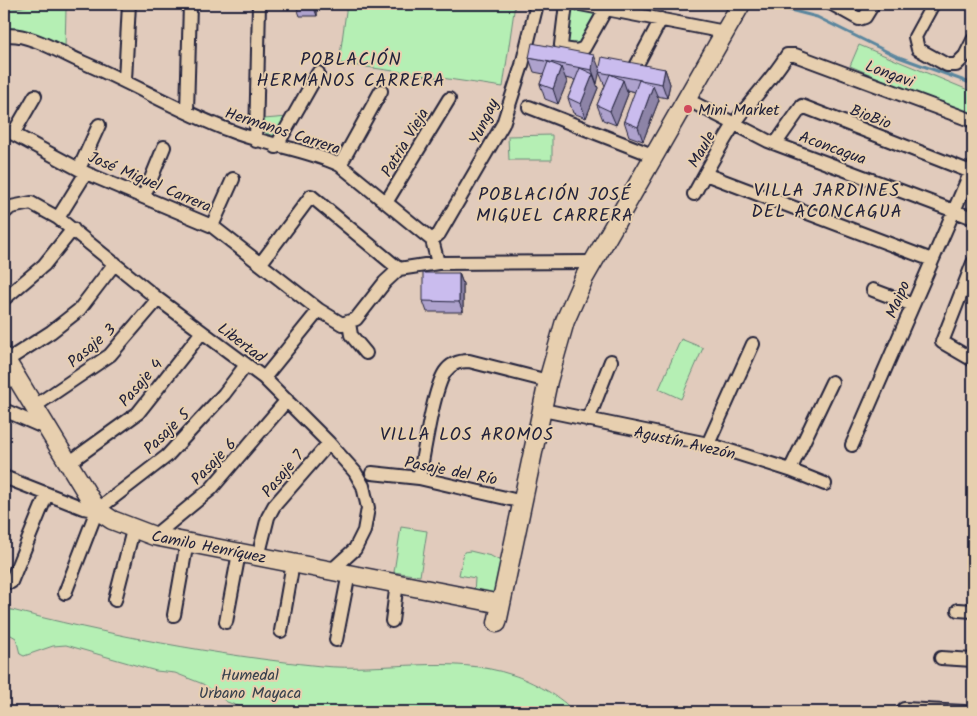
<svg xmlns="http://www.w3.org/2000/svg" width="977" height="716" font-family="Kalam,sans-serif">
	<rect width="100%" height="100%" fill="#e1cbbc"/>
	<filter id="ink" filterUnits="userSpaceOnUse"><feTurbulence type="fractalNoise" baseFrequency=".02" numOctaves="2"/><feDisplacementMap in="SourceGraphic" scale="10" xChannelSelector="R" yChannelSelector="G"/><feConvolveMatrix kernelMatrix="1 2 1 2 8 2 1 2 1" color-interpolation-filters="sRGB"/></filter>
	<g filter="url(#ink)">
		<!-- green -->
		<path fill="#b5efb4" stroke="#6c8878" d="M34,4H63L66,9L65,46L4,30V7L18,8Z
			M347,4H515L503,87L339,63Z
			M568,7L600,13L580,48L564,45Z
			M859,45L973,92V117L850,66Z
			M288,117L278,137L265,133L264,119Z
			M552,135V160H509L508,136Z
			M681,339L703,348L681,399L659,389Z
			M401,527L427,531L420,576L394,572Z
			M470,551L491,556L504,563L494,595L474,594L475,578L459,575L464,552Z
			M4,608C108,635 214,655 321,666C384,672 451,654 513,675C529,680 565,698 573,712H289L272,707L246,709L227,702L203,684L175,673L156,671L66,645L53,646L24,656L20,654L16,638L4,631Z"/>
		<g fill="none" stroke-linecap="round" stroke-linejoin="round">
			<!-- stream -->
			<path stroke="#5a869e" stroke-width="3" d="M767,4L817,17L896,56L973,84
				M12,6L22,4"/>
			<!-- street casing -->
			<g stroke="#22223b" stroke-width="16">
				<path id="street" d="M566,4L561,45L563,49L577,51L584,48L606,9
					M580,4L725,32
					M832,4L859,19L865,17L873,4
					M933,4L915,37L918,49L947,65H956L965,56L973,40
					M4,36C26,31 61,53 82,62C132,83 180,112 231,131C266,145 306,149 340,165L432,240L438,263
					M634,70L661,19
					M125,80L129,4
					M686,99L768,141L973,218
					M529,107L655,156
					M187,111L190,4
					M4,129L86,173L212,226L319,310L342,324L356,319L385,282L399,269L438,263L593,262
					M13,134L35,96
					M256,141L259,4
					M776,143L802,106L971,172
					M276,147L318,73
					M340,165L381,91
					M79,169L99,125
					M705,174L932,260
					M694,194C707,170 720,146 735,123C751,99 772,80 787,55H795L973,121
					M144,196L164,147
					M387,201L449,99
					M4,213L11,207L31,203L58,218L158,299L264,378L329,443L355,472L363,486L368,508L364,531L355,549L332,570
					M58,218L86,173
					M212,226L233,179
					M432,240L439,234L503,124L522,65L537,4
					M261,263L311,196L399,269
					M973,263L942,342L973,360
					M873,290L913,305
					M4,299L44,265L73,229
					M349,323L351,335L366,353
					M6,361L51,332L79,310L115,263
					M264,378L319,310
					M35,406L110,355L158,299
					M4,410L50,430
					M543,410L708,444L790,470L825,484
					M588,420L611,361
					M708,444L753,344
					M852,445L973,167
					M70,462L138,413L202,332
					M790,470L832,382
					M372,473L419,478L523,502
					M4,477L83,508L97,510
					M419,478C424,454 433,390 445,372C451,363 459,361 469,361L548,381
					M154,536L211,489L287,400
					M258,557L268,517L274,506L329,443
					M11,582L47,494
					M65,593L97,510L167,456L224,394L246,365
					M115,600L133,530
					M958,610L973,611
					M174,615L187,542
					M392,621L397,583
					M226,622L239,553
					M281,631L293,563
					M336,640L349,573
					M941,658L973,660
					M904,709L965,712"/>
			</g>
			<!-- secondary casing -->
			<g stroke="#22223b" stroke-width="21">
				<path id="secondary" d="M4,357L97,510L112,520L154,536L501,604
					M497,623L548,381L565,321L584,278L741,4"/>
			</g>
			<!-- street -->
			<use href="#street" stroke="#e7cfaf" stroke-width="12"/>
			<!-- secondary -->
			<use href="#secondary" stroke="#e7cfaf" stroke-width="18"/>
		</g>
		<!-- wall -->
		<path fill="#aea2cd" stroke="#22223b" d="M317,4V16H300L296,5Z
			M529,58L600,70L596,84L598,88L586,118L573,113L568,98L575,80L565,78L567,82L558,104L545,99L540,84L544,74L534,72Z
			M665,69L670,84L667,98L657,96L659,100L643,141L629,136L624,121L635,92L627,90L628,94L616,125L603,120L597,105L605,86L599,72Z
			M459,273L463,284V312H427L423,301Z"/>
		<!-- shaded-wall -->
		<path fill="#8d84a7" stroke="#22223b" d="M313,4H317V16L313,5Z
			M594,55L600,70L597,84L592,70Z
			M561,67L567,82L558,104L553,89Z
			M665,69L670,84L667,98L662,84Z
			M593,74L598,88L586,118L581,104Z
			M623,80L628,94L616,125L610,111Z
			M653,86L659,100L643,141L638,127Z
			M459,273L463,284V312L459,302Z"/>
		<!-- building -->
		<path fill="#cabcee" stroke="#22223b" d="M296,4H313V5H296Z
			M532,43L594,55L592,70L529,58Z
			M602,57L665,69L662,84L599,72Z
			M548,62L561,67L553,89L540,84Z
			M580,68L593,74L581,104L568,98Z
			M610,74L623,80L610,111L597,105Z
			M639,80L653,86L638,127L624,121Z
			M423,273H459V302L423,301Z"/>
	</g>
	<!-- markers -->
	<circle fill="#d1495b" stroke="#e7cfaf" stroke-width="2" cx="688" cy="109" r="5"/>
	<g text-anchor="middle" stroke-width="4" stroke-linejoin="round" paint-order="stroke">
		<!-- street labels -->
		<g font-size="16" fill="#22223b" stroke="#e7cfaf">
			<text transform="translate(890 73) rotate(20)" y="6">Longavi</text>
			<text transform="translate(871 116) rotate(21)" y="6">BioBio</text>
			<text transform="translate(483 121) rotate(-65)" y="6">Yungay</text>
			<text transform="translate(283 130) rotate(18)" y="6">Hermanos Carrera</text>
			<text transform="translate(404 142) rotate(-59)" y="6">Patria Vieja</text>
			<text transform="translate(833 147) rotate(20)" y="6">Aconcagua</text>
			<text transform="translate(701 149) rotate(-60)" y="6">Maule</text>
			<text transform="translate(150 181) rotate(23)" y="6">José Miguel Carrera</text>
			<text transform="translate(897 299) rotate(-67)" y="6">Maipo</text>
			<text transform="translate(242 342) rotate(37)" y="6">Libertad</text>
			<text transform="translate(91 345) rotate(-41)" y="6">Pasaje 3</text>
			<text transform="translate(140 382) rotate(-49)" y="6">Pasaje 4</text>
			<text transform="translate(166 431) rotate(-44)" y="6">Pasaje 5</text>
			<text transform="translate(685 442) rotate(13)" y="6">Agustín Avezón</text>
			<text transform="translate(213 461) rotate(-46)" y="6">Pasaje 6</text>
			<text transform="translate(451 470) rotate(11)" y="6">Pasaje del Río</text>
			<text transform="translate(282 473) rotate(-50)" y="6">Pasaje 7</text>
			<text transform="translate(209 546) rotate(11)" y="6">Camilo Henríquez</text>
		</g>
		<!-- poi labels -->
		<g font-size="16" fill="#22223b" stroke="#e7cfaf" text-anchor="start">
			<text x="698" y="115">Mini Market</text>
		</g>
		<!-- park labels -->
		<g font-size="16" fill="#38414d" stroke="#e7cfaf">
			<text x="250" y="680">Humedal<tspan x="250" dy="18">Urbano Mayaca</tspan></text>
		</g>
		<!-- neighbourhood labels -->
		<g font-size="18" letter-spacing="1" fill="#22223b" stroke="#e7cfaf">
			<text x="351" y="65">POBLACIÓN<tspan x="351" dy="21">HERMANOS CARRERA</tspan></text>
			<text x="827" y="196">VILLA JARDINES<tspan x="827" dy="21">DEL ACONCAGUA</tspan></text>
			<text x="555" y="200">POBLACIÓN JOSÉ<tspan x="555" dy="21">MIGUEL CARRERA</tspan></text>
			<text x="467" y="440">VILLA LOS AROMOS</text>
		</g>
	</g>
	<!-- margin -->
	<rect width="977" height="716" fill="none" stroke="#e7cfaf" stroke-width="20"/>
	<rect x="10" y="10" width="957" height="696" fill="none" stroke="#22223b" stroke-width="2" filter="url(#ink)"/>
</svg>
